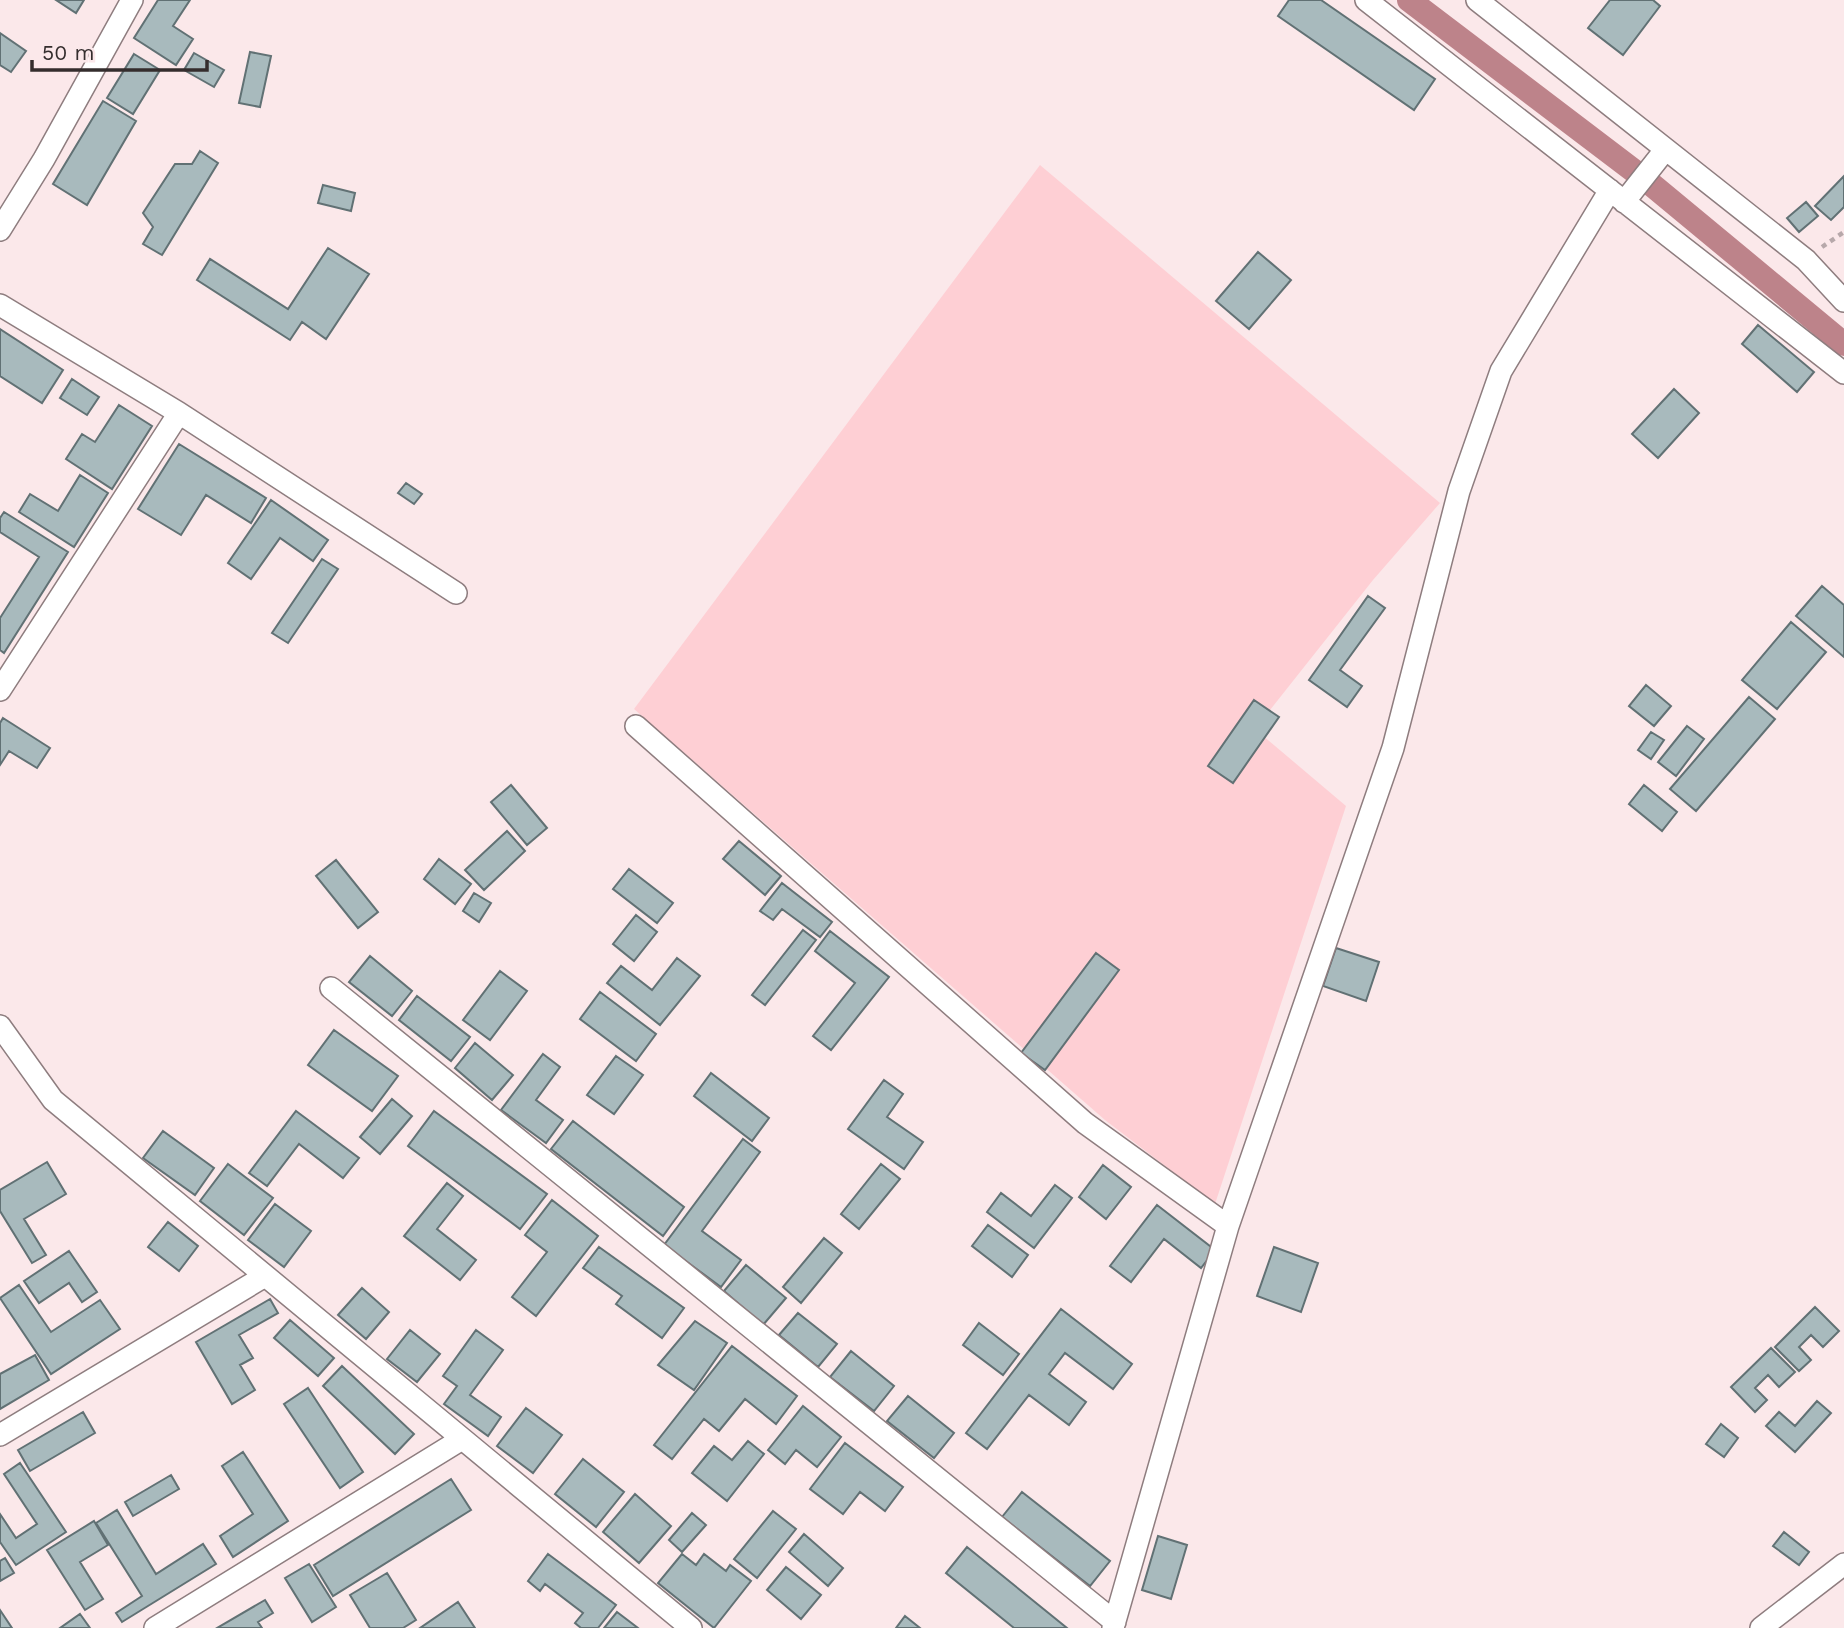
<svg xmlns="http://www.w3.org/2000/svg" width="1844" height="1628" font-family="'Work Sans',sans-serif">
	<rect width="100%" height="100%" fill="#fbe8ea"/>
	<!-- green -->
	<path fill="#fecfd4" d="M1040,165L1440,503L1373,580L1255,729L1346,806L1215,1204L1105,1120L634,709Z"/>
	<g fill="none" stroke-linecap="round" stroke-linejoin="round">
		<!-- canal -->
		<path stroke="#bd838a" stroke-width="24" d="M1409,0L1646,180L1844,344"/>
	</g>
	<!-- building -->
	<path fill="#a8babd" stroke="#617174" stroke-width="2" d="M56,0H84L76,13Z
		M158,0H190L173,26L193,39L176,65L134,38Z
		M1289,0H1321L1435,79L1414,110L1278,16Z
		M1610,0H1653L1660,6L1623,55L1588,28Z
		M0,33L26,51L11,72L0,65Z
		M250,52L271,56L260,107L239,103Z
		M194,53L224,70L214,87L184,70Z
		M134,54L160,70L133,114L107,98Z
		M103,101L136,121L87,205L53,184Z
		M200,151L218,163L162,255L143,244L153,227L143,213L175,164H192Z
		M1844,176V207L1831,220L1815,206Z
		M323,185L355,193L351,211L318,203Z
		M1806,202L1818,216L1799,232L1787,218Z
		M328,248L369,274L326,339L302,322L290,340L197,280L210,259L288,309Z
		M1258,252L1291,280L1249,329L1216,301Z
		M1758,325L1814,372L1797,392L1742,344Z
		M0,329L63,370L42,403L0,376Z
		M72,379L99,397L87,415L60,398Z
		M1674,389L1699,413L1658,458L1632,434Z
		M119,405L152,426L112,489L66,459L82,434L95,442Z
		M179,444L266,498L251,523L206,495L181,535L138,509Z
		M80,475L108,493L74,547L19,512L30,494L58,511Z
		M406,483L422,494L414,504L398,493Z
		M271,500L328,540L313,561L280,538L251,579L228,563Z
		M4,512L68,552L4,653L0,650V618L39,557L0,532V518Z
		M322,559L338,569L288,643L272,633Z
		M1822,586L1844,605V657L1796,616Z
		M1368,596L1385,608L1340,670L1362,686L1347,707L1309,680Z
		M1791,622L1826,652L1777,709L1742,680Z
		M1646,685L1671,706L1654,726L1629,706Z
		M1749,697L1775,719L1696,811L1670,789Z
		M1254,700L1279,717L1233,783L1208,766Z
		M3,718L50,748L37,768L9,751L0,765V723Z
		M1687,726L1704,739L1676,776L1658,762Z
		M1651,732L1664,740L1651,759L1638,750Z
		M511,785L547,828L527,845L491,802Z
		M1644,785L1677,812L1662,831L1629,804Z
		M507,831L525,851L484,890L465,870Z
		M739,841L781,876L765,895L723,859Z
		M439,859L471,884L455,904L424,879Z
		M336,860L378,912L358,928L316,876Z
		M629,869L673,903L657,923L613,889Z
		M782,883L832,922L820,937L782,909L773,920L760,911Z
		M474,893L491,903L479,922L463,911Z
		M636,915L657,932L634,961L613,944Z
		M803,930L816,940L765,1005L752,995Z
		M830,931L889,977L831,1050L813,1036L855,983L815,951Z
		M1336,948L1379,962L1366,1001L1323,986Z
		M1096,953L1119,970L1045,1070L1021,1053Z
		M370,956L412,991L392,1016L349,982Z
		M677,958L700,976L660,1025L607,983L621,966L652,990Z
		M500,971L527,991L490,1040L463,1020Z
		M600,992L656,1034L636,1061L580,1019Z
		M417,996L470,1037L451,1061L399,1020Z
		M334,1030L398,1076L372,1111L308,1065Z
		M475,1043L513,1075L492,1100L455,1068Z
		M543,1054L560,1067L536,1100L563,1120L546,1143L501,1110Z
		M616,1056L643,1075L614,1114L587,1095Z
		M711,1073L769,1118L752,1141L694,1096Z
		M884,1080L903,1094L887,1117L923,1142L904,1169L848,1129Z
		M392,1099L412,1116L380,1154L360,1137Z
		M296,1111L359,1158L343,1178L299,1144L267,1186L249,1173Z
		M434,1111L547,1194L520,1229L408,1146Z
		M573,1121L684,1207L663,1236L551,1149Z
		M163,1131L214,1168L195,1195L143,1158Z
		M743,1139L760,1152L702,1231L741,1260L721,1287L664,1245Z
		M47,1162L66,1194L24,1219L46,1255L32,1263L0,1211V1190Z
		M228,1164L273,1198L244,1235L200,1201Z
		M881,1164L900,1179L859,1229L841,1214Z
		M1103,1165L1131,1187L1106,1219L1079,1197Z
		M447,1183L463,1196L437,1229L476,1260L460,1280L404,1236Z
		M1055,1185L1072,1198L1034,1248L987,1212L1001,1193L1031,1216Z
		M552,1200L598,1236L536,1316L512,1297L547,1252L525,1235Z
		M275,1204L311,1231L284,1267L248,1240Z
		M1157,1205L1215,1250L1201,1268L1164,1239L1131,1282L1110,1266Z
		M168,1222L198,1246L179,1271L148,1247Z
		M988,1225L1028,1255L1012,1277L972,1246Z
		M824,1238L842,1253L801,1303L783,1287Z
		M599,1247L684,1308L662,1338L616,1304L622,1296L583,1268Z
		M1274,1247L1318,1263L1301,1312L1257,1296Z
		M69,1251L97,1292L82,1302L69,1283L39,1303L24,1281Z
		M746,1265L786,1298L763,1325L724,1291Z
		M19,1285L51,1332L100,1300L120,1329L51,1374L0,1298Z
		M362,1288L389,1312L366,1339L338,1315Z
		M270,1299L278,1313L239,1335L253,1358L240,1365L255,1390L232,1404L196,1342Z
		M1815,1307L1839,1331L1823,1347L1811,1335L1799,1347L1811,1360L1799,1371L1775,1347Z
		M1061,1309L1132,1364L1113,1389L1065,1353L1049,1374L1086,1402L1069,1425L1029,1395L987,1449L966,1433Z
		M798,1313L837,1344L818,1367L779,1335Z
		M290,1320L334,1358L318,1376L274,1338Z
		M695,1321L727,1343L694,1390L658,1365Z
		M979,1323L1019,1354L1003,1375L963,1345Z
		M410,1330L440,1354L417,1382L387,1359Z
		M476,1330L503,1350L470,1395L501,1417L488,1436L444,1404L457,1386L443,1376Z
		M732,1346L797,1396L776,1424L745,1399L719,1431L704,1419L672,1459L654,1445Z
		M1771,1348L1795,1372L1779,1387L1768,1375L1755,1388L1767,1400L1755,1412L1731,1387Z
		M851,1351L894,1386L874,1411L830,1377Z
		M35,1355L49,1380L0,1409V1374Z
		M342,1366L414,1434L395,1454L323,1386Z
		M308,1388L363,1472L340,1488L284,1404Z
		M908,1396L954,1433L934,1458L887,1421Z
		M1817,1401L1831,1413L1795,1452L1766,1426L1779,1412L1795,1426Z
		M803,1406L841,1437L817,1467L796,1450L785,1464L768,1450Z
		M526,1408L562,1435L533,1473L497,1446Z
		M83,1412L95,1433L30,1471L18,1450Z
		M1721,1424L1738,1438L1724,1457L1706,1444Z
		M748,1441L764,1454L727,1501L692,1473L714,1446L732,1460Z
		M845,1443L903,1487L885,1511L860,1492L843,1514L810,1489Z
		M243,1452L288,1521L233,1557L220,1536L253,1514L222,1466Z
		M583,1459L624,1492L596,1527L555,1494Z
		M20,1463L66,1532L16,1565L0,1542V1514L16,1538L37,1524L4,1474Z
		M171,1475L179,1489L133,1516L125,1502Z
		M451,1479L471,1510L333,1596L314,1565Z
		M1022,1492L1110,1561L1090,1586L1002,1517Z
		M635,1494L671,1526L639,1563L603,1532Z
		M117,1510L156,1574L203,1544L216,1564L122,1622L116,1613L142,1596L96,1523Z
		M773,1511L796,1529L757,1578L734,1559Z
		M692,1513L706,1525L682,1552L669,1540Z
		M94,1521L108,1545L80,1562L103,1599L85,1610L47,1550Z
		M1784,1532L1809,1552L1799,1565L1773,1546Z
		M804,1534L843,1568L828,1586L789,1552Z
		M1158,1536L1187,1545L1171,1599L1142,1590Z
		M967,1547L1067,1628H1014L946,1573Z
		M548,1554L616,1605L598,1628H581L575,1623L583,1613L545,1584L540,1591L528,1581Z
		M682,1554L696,1565L704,1554L726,1571L730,1565L751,1581L714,1628L658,1583Z
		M5,1558L14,1573L0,1581V1561Z
		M309,1564L336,1607L312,1622L285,1578Z
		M786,1567L821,1595L801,1619L767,1590Z
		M387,1573L416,1620L403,1628H370L350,1595Z
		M265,1600L273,1613L258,1622L262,1628H217Z
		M458,1602L475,1628H420Z
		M0,1610L12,1628H0Z
		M617,1612L638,1628H604Z
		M80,1614L90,1628H60Z
		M905,1616L920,1628H896Z"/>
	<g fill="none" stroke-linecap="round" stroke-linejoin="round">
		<!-- street casing -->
		<g stroke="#8e7d7f" stroke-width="24">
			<path id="street" d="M1366,0L1844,373
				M1477,0L1806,260L1844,301
				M1624,202L1665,150
				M0,230L44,159L132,0
				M0,305L179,413L0,690
				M179,413L456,593
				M636,726L1085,1123L1228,1226
				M331,988L1115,1622
				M0,1026L53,1100L691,1628
				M0,1435L265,1276
				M155,1628L462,1439
				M1113,1628L1228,1226L1393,748L1459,491L1501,371L1610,190
				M1761,1628L1844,1564"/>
		</g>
		<!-- path -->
		<path stroke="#b7a8aa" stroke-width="4.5" stroke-dasharray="5 5" stroke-linecap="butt" d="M1822,247L1844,232"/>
		<!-- street -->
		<use href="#street" stroke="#fff" stroke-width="21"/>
	</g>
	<!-- scale -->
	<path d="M32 60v10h175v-10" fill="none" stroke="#342d2d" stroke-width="3.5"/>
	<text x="42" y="60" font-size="21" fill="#342d2d" stroke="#fbe8ea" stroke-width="5" paint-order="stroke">50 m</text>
</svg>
